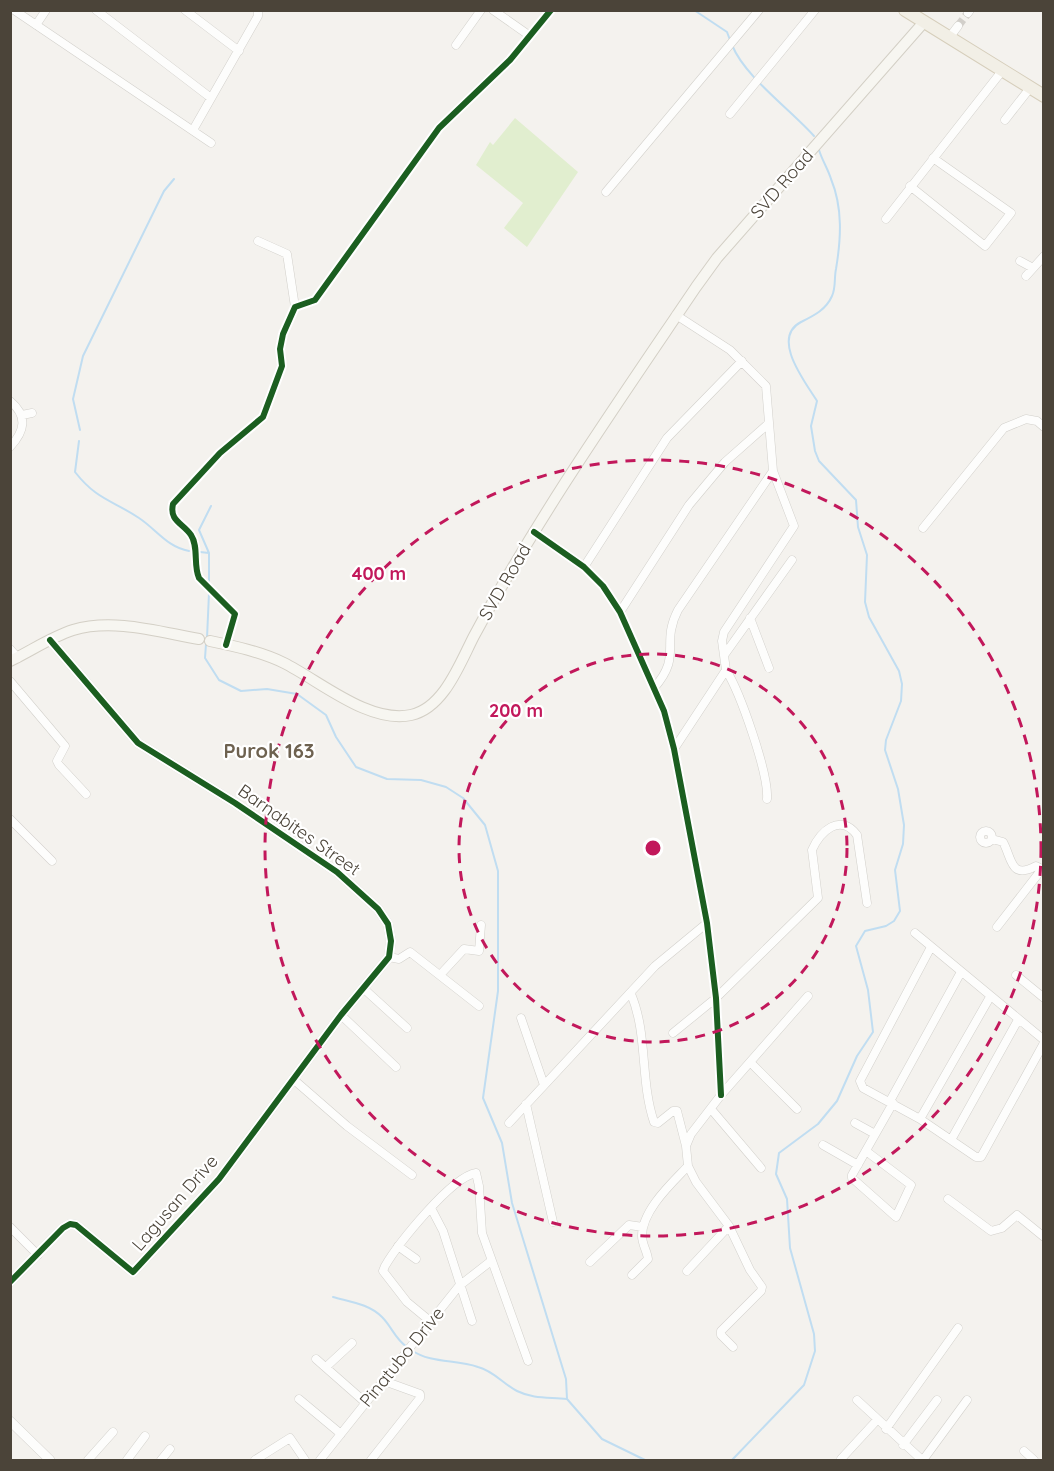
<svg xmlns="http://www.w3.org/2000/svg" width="1054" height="1471" font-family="Quicksand,sans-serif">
	<rect width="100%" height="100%" fill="#f4f2ee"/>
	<!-- green -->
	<path fill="#e1eecf" d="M515,118L578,172L527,247L504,228L523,203L476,165L490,142L493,145Z"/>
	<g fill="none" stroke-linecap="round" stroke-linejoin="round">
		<!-- stream -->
		<path stroke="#c0ddf1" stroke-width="2" d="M694,10L727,32L730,40
			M732,45C745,77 790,109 814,136
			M80,430L73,399L83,356L164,191L174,179
			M79,441L75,472C97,500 112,500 139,518C157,530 167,547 189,551
			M200,552L209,553
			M209,583V553L199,530L211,506
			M207,638L209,593
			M206,644L205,658L219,680L241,691L267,689L297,694L326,715L336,737L356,767L387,779L421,780L446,787L463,798L485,825L498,871V991L483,1098L502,1143L512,1203L566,1379L567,1399L602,1439L645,1460
			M333,1297C351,1302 369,1304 382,1317C392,1327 395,1339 407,1347
			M411,1350C432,1364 455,1359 478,1367C494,1371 503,1384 517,1391C533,1399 549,1397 567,1399
			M732,1460L804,1385L815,1351L814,1334L790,1248L787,1199L776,1174L779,1153L818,1124L837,1101L857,1056L873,1032L868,990L856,946L865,931L886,926L894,921L900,911L895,870L903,844L904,825L898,789L885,750L886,740L901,701L902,684L899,671L869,617L865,602L867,555L858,527L856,500L819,461L815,451L811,426L817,401C806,383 770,338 801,322C813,316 826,310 832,296C836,288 834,278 836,269C841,239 843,208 831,179C828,169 822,160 819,150"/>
		<!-- minor-tunnel -->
		<path stroke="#d2cfca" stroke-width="8" stroke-dasharray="8 4" stroke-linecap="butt" d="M958,26L968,13"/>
		<!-- minor casing -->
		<g stroke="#d2d0cb" stroke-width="9">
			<path id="minor" d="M14,10L211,143
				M96,10L211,98
				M185,10L239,51
				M493,10L530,36
				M968,13L970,10
				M36,25L46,10
				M949,38L958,26
				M456,45L481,10
				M730,114L815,10
				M1005,120L1030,88
				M193,130L258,16V10
				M910,186L985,246L1011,213L933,158
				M606,192L759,10
				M886,219L1002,71
				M258,241L287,254L295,307
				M1020,261L1033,268
				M1026,276L1044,256
				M10,401C28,416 25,431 10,447
				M22,415L32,413
				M923,528L1004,428L1026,419L1037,421L1044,427
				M534,532L584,567L603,586L620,612L664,711L674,749L707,923L716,998L721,1095
				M584,567L667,438L742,361
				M620,612L689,505L725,462L768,424
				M750,618L769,668
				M226,645L235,614L199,578C193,565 199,547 191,535C183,523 169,521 173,504L220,453L263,417L282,366L280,349L283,334L295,307L315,300L439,128L510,60L551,10
				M10,649L18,658
				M725,654L792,560
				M726,670C740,692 769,774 767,799
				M10,681L65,746L57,761L59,765L86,794
				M654,688C683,655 660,645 678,610L773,471
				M674,749L726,670L722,641L724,632L794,526L773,471L766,386L730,350L676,315
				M10,819L52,861
				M980 837a6 6 0 1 1 12 0a6 6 0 1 1-12 0Z
				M992,839L1003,842C1012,858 1010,880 1036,866L1042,869
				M997,927L1042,869L1044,870
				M915,933L1044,1040
				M931,947L860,1081L863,1088L920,1119L976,1157H981L1044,1043
				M389,957L399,959L410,952L479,1006
				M440,975L464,949L479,951L481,925
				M1016,975L1044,998
				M363,988L407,1028
				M631,994C648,1034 640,1081 654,1122L658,1123L673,1111H677L686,1146
				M341,1015L396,1067
				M521,1018L544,1085
				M673,1033L716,998L818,898L812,850C820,832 840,812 857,835L867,903
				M750,1062L797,1109
				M293,1079L347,1126L412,1175
				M890,1101L961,972
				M526,1104L553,1222
				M711,1109L761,1168
				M920,1119L990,997
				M509,1123L655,966L707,923
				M855,1123L875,1134
				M951,1140L1018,1020
				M823,1145L858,1165
				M866,1151L911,1185L896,1217L852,1178V1175L893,1103
				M948,1199L991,1231L1002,1228L1017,1215L1044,1237
				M431,1208L443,1231L472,1321
				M10,1227L38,1255
				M398,1246L416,1259
				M590,1262L629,1225L643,1227
				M687,1271L729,1226
				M632,1275L648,1259C647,1251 642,1244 642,1236C642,1210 672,1183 688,1166
				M430,1321L407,1302L383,1271L385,1266C398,1244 451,1177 476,1173L479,1186L482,1233L528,1361
				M733,1347L721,1335V1331L761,1291L762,1287L750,1270L729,1226L696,1182L688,1166L686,1146L691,1134L721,1095L808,996
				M316,1359L366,1403
				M326,1367L352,1343
				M299,1399L341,1434
				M857,1400L922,1460
				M886,1429L958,1328
				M903,1445L937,1400
				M1024,1451L1034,1460
				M841,1459L877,1420
				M88,1460L113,1432
				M127,1460L145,1436
				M161,1460L170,1449
				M255,1460L290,1438L305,1460
				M320,1460L459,1286L491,1261
				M371,1460L420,1398V1394L384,1381
				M923,1460L967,1400"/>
		</g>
		<!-- tertiary casing -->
		<g stroke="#d2d0cb" stroke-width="10">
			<path id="tertiary" d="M10,1282L63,1228L70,1224L76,1225L133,1272L219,1179L341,1015L389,957L391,941L388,924L378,909L337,872L235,803L138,743L50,640
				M10,1421L50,1460"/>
		</g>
		<!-- secondary casing -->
		<g stroke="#d3cfc5" stroke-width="12">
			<path id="secondary" d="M210,641C234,646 262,652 284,663C320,681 369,724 411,715C444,708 460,663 474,636C539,515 619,401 696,287L717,258L924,22
				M10,661C31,651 51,637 73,630C113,618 159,632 199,639"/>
		</g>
		<!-- primary casing -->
		<g stroke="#d6cebb" stroke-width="14">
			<path id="primary" d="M905,10L1044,96"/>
		</g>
		<!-- minor -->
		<use href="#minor" stroke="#fdfdfc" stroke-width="8"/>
		<!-- tertiary -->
		<use href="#tertiary" stroke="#fdfdfc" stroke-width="9"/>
		<!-- secondary -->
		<use href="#secondary" stroke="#f7f6f1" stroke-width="10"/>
		<!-- primary -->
		<use href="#primary" stroke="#f2efe6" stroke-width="12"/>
		<!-- cycleway casing -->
		<g stroke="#fff" stroke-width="10">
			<path id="cycleway" d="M534,532L584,567L603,586L620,612L664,711L674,749L707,923L716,998L721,1095
				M226,645L235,614L199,578C193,565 199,547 191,535C183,523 169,521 173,504L220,453L263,417L282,366L280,349L283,334L295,307L315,300L439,128L510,60L551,10
				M10,1282L63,1228L70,1224L76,1225L133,1272L219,1179L341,1015L389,957L391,941L388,924L378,909L337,872L235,803L138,743L50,640"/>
		</g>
		<!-- cycleway -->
		<use href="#cycleway" stroke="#1b5e20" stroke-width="6"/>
	</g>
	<!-- distance rings -->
	<g fill="none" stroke="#c2185b" stroke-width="3" stroke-dasharray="10 8">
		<circle cx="653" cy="848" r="194"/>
		<circle cx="653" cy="848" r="388"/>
	</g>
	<g text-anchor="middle" stroke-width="4.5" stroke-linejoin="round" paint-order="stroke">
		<!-- street labels -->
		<g font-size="18" fill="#4b4439" stroke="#fff">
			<text transform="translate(782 184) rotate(-49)" y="6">SVD Road</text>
			<text transform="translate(505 582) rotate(-60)" y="6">SVD Road</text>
			<text transform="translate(299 830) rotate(35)" y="6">Barnabites Street</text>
			<text transform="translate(175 1203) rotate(-49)" y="6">Lagusan Drive</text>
			<text transform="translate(402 1357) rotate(-51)" y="6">Pinatubo Drive</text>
		</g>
		<!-- neighbourhood labels -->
		<g font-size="20" font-weight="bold" fill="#6e6250" stroke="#fff">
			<text x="269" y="758">Purok 163</text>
		</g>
	</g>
	<circle cx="653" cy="848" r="9" fill="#c2185b" stroke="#fff" stroke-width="3"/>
	<g font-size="18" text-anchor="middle" font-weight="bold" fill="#c2185b" stroke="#fff" stroke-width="4.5" stroke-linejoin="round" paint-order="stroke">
		<text x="379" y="580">400 m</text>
		<text x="516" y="717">200 m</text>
	</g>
	<!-- border -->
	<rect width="1054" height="1471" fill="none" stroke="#4b4439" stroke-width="24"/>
</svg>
